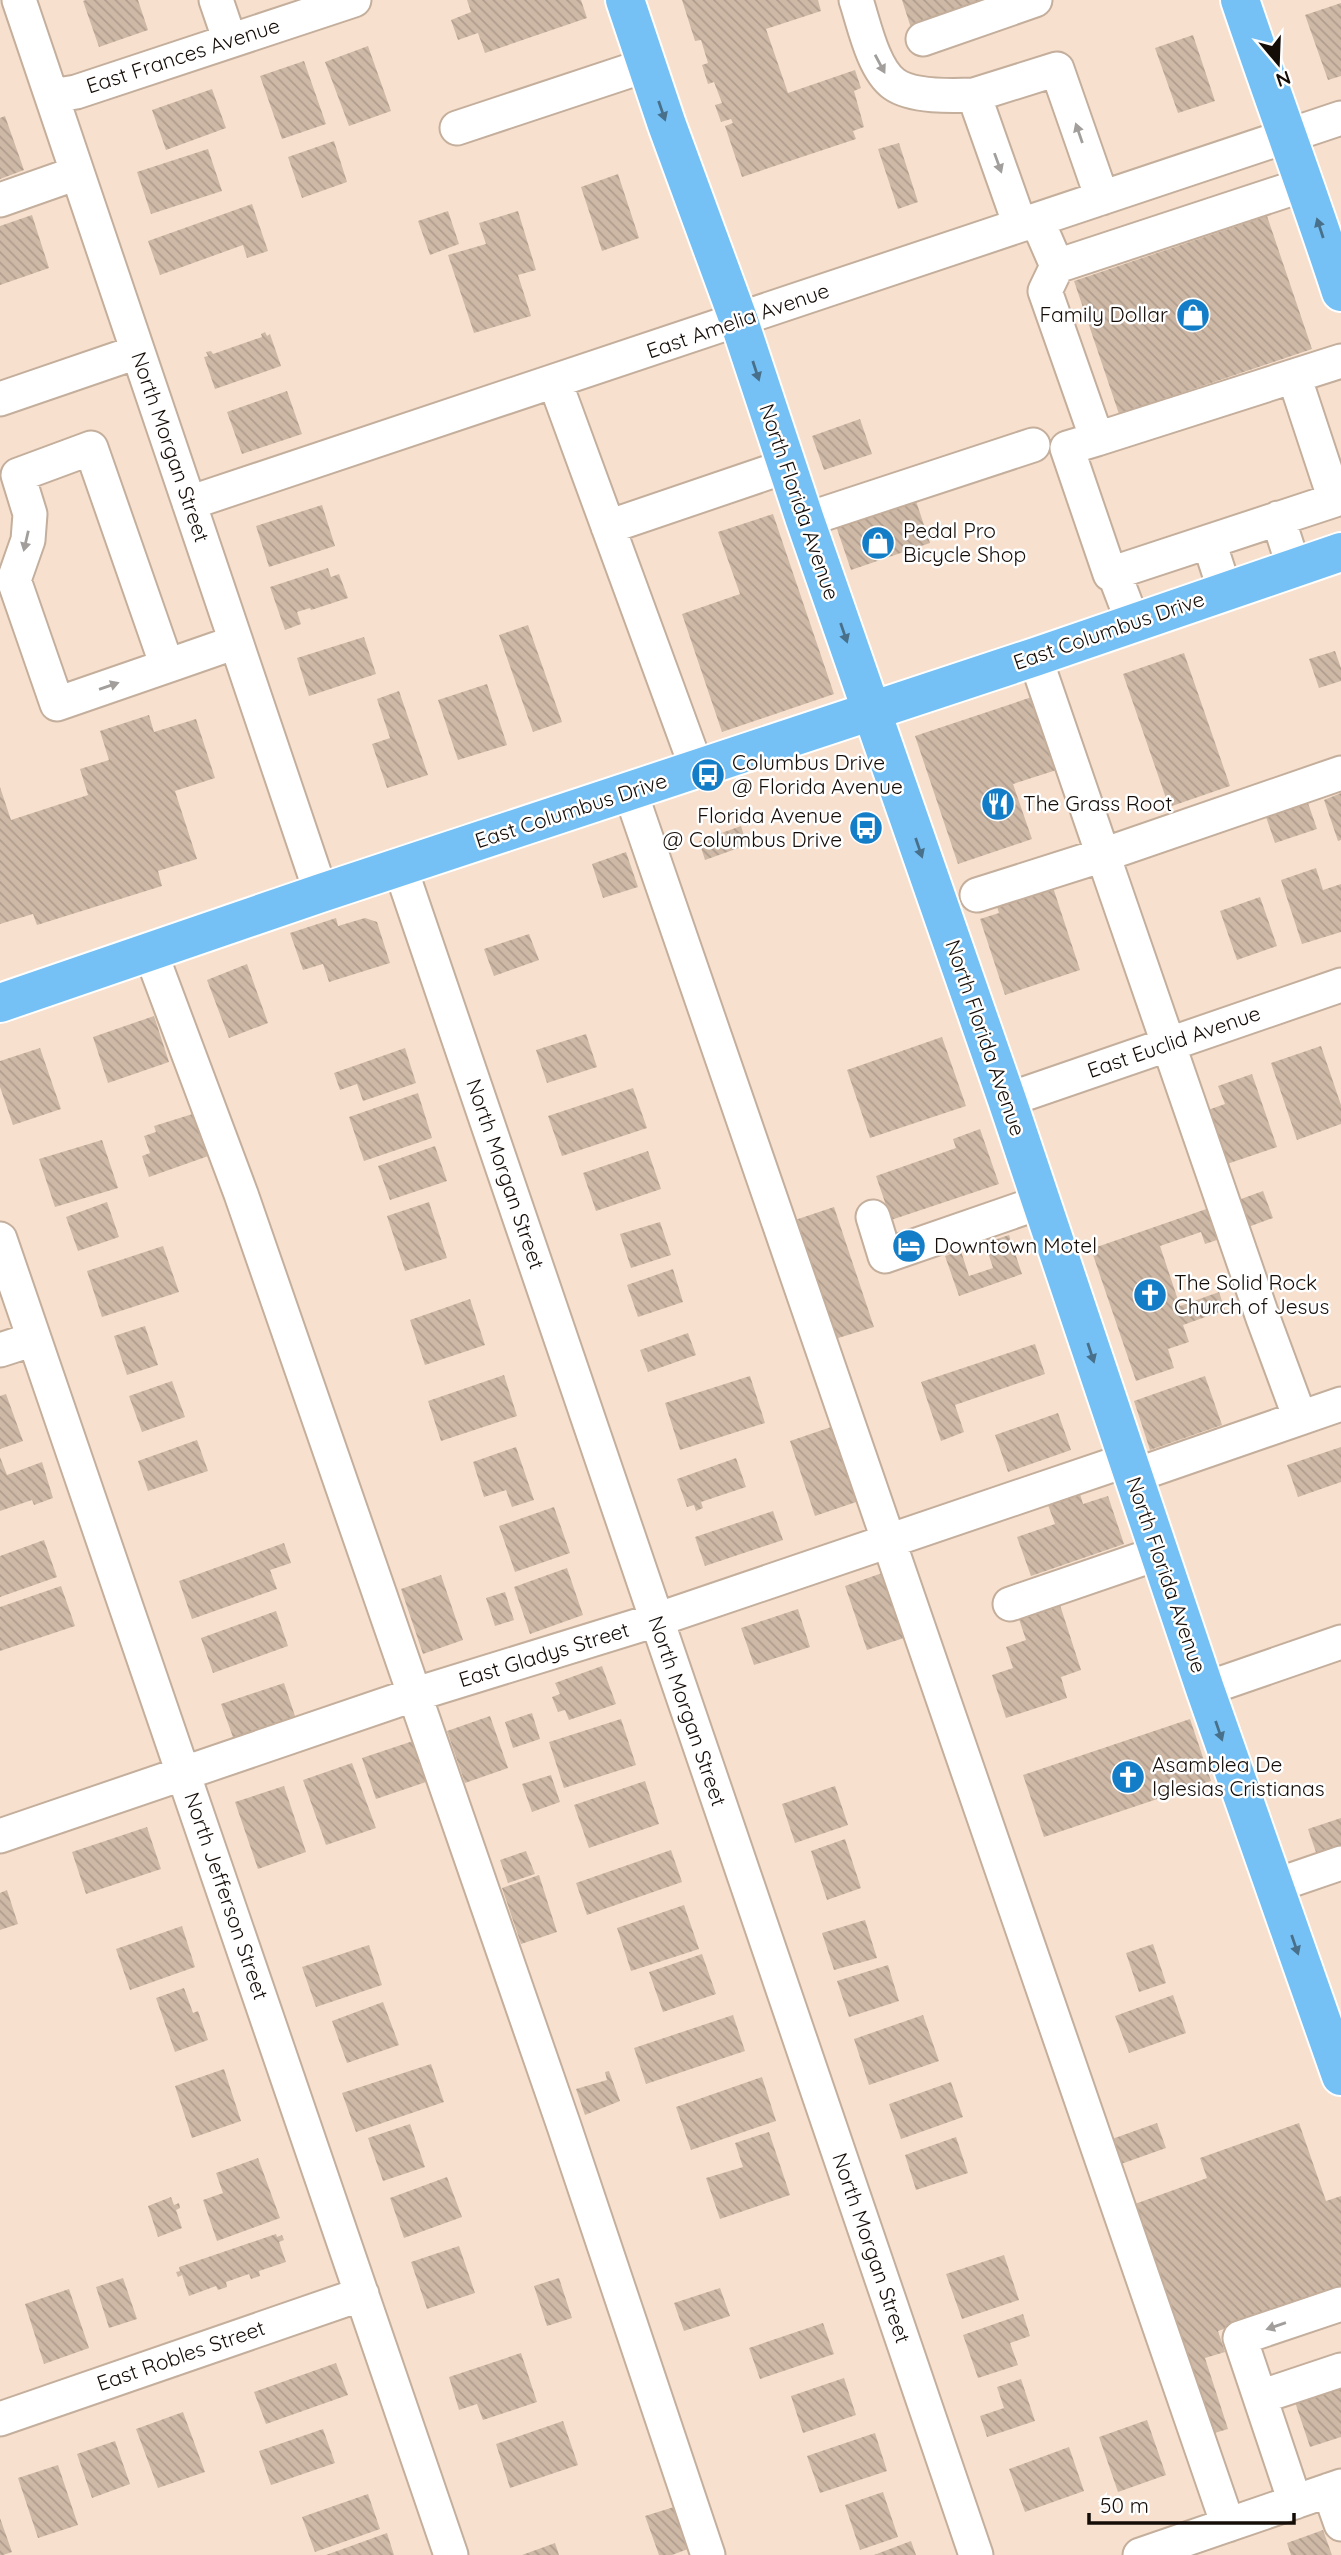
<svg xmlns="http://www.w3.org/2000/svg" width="1341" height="2555" font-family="Quicksand,sans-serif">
	<defs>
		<pattern id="building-back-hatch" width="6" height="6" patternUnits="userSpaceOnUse" patternTransform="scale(1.75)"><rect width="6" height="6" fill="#ceb8a6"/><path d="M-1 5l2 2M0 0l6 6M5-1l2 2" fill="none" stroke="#b09d8d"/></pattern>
	</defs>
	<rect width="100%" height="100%" fill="#f7e0ce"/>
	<!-- building -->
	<path fill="url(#building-back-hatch)" d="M86,0H138L148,30L99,47L83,1Z
		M467,0H581L587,18L485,53L478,33L458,40L451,20L471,12Z
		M682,0H818L821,11L766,29L788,93L855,70L861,88L854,91L864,127L853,131L856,139L742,177L725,126L733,123L731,119L721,122L715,105L722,103L714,82L708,84L702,65L708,63L701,40L695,41Z
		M902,0H996L911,28Z
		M1341,3V76L1328,80L1305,15Z
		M1193,35L1215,101L1178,113L1155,48Z
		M368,46L391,111L349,126L325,62Z
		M304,61L326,124L282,139L260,76Z
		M212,89L226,128L166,150L152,110Z
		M5,116L24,170L0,179V118Z
		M334,141L347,182L302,198L288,157Z
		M899,143L918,202L898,209L878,149Z
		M208,149L222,191L151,214L137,172Z
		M618,174L639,238L602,251L581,187Z
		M252,204L268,251L247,258L243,245L160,275L148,241Z
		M448,211L459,244L430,255L418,221Z
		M518,211L536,270L518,275L531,316L474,333L448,255L486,244L479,223Z
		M32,215L49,268L0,285V226Z
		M1267,216L1312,349L1119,414L1074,281Z
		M265,332L267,336L270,334L281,366L215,389L204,357L208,356L206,352L211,351L213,354L262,337L261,334Z
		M287,391L302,434L242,454L227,412Z
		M860,419L872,454L824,470L812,436Z
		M913,492L930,543L851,570L834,520Z
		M322,505L335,546L269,567L256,526Z
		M773,514L834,694L722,732L682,614L740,594L718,532Z
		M328,568L331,577L339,574L348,598L311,610L310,608L297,612L301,624L285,630L270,587Z
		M528,625L562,722L533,732L499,635Z
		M364,637L376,674L309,696L297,658Z
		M1335,651L1341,668V681L1319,688L1309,659Z
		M1184,653L1230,786L1169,807L1123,674Z
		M487,684L507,745L458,760L438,700Z
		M399,691L428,775L387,788L372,744L390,738L377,699Z
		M1044,693L1069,766L1013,784L1032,839L958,864L915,736Z
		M149,715L154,732L196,719L215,778L175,791L197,859L158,871L162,886L37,925L33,914L0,924V787L11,820L88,795L80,769L109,760L100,731Z
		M1341,793V840L1338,841L1324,800Z
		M1307,800L1317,829L1275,843L1265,814Z
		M741,826L747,845L705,860L699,841Z
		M626,852L638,887L603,898L592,864Z
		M1316,868L1323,890L1341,884V932L1302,944L1281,880Z
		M1049,875L1080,970L1005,995L980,919L999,913L993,894Z
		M1260,897L1277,946L1237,960L1220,911Z
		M336,918L338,926L365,918L377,922L390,963L329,982L323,964L303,970L290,933Z
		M529,934L539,960L494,976L484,949Z
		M247,964L268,1023L229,1038L207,980Z
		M154,1016L169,1062L108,1083L93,1037Z
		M586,1034L597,1067L547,1083L536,1050Z
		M942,1037L966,1106L870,1138L847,1070Z
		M1321,1046L1341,1105V1124L1297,1140L1271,1063Z
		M40,1048L61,1109L13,1125L0,1087V1061Z
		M405,1048L416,1083L363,1101L357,1084L340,1090L334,1073Z
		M1252,1074L1277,1147L1227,1164L1208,1110L1225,1104L1218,1086Z
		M633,1088L647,1128L562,1156L548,1116Z
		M418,1093L432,1138L364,1161L349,1117Z
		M199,1112L214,1154L149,1177L142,1156L150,1153L144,1136L156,1132L154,1126Z
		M980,1129L999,1184L891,1220L876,1176L956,1148L953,1139Z
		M102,1140L118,1188L55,1207L39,1159Z
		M435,1146L447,1181L390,1200L378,1166Z
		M648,1151L661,1189L596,1211L583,1173Z
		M1263,1191L1273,1218L1240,1230L1230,1203Z
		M107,1202L119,1237L78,1251L66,1217Z
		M429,1202L447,1258L405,1271L387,1216Z
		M1215,1206L1226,1237L1205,1244L1201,1232L1160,1246L1180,1306L1219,1292L1225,1310L1183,1325L1189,1342L1168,1349L1174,1368L1136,1381L1091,1249Z
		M834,1207L874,1327L835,1339L795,1220Z
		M660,1222L671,1255L631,1268L620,1234Z
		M1009,1235L1022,1274L959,1296L945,1256L961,1251L969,1276L993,1268L985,1243Z
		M163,1246L179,1292L102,1317L87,1271Z
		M673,1269L683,1302L638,1317L627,1285Z
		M470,1299L485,1345L425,1365L410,1320Z
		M145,1326L158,1365L127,1375L114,1336Z
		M688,1333L696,1355L648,1372L640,1350Z
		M1035,1344L1045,1374L955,1405L964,1432L941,1441L921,1382Z
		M504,1375L517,1416L441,1441L428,1401Z
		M750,1376L765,1423L680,1450L665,1403Z
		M1205,1376L1222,1425L1150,1450L1134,1401Z
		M172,1381L185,1417L142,1432L129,1396Z
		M6,1394L23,1441L0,1449V1396Z
		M1058,1413L1071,1450L1008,1472L995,1435Z
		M840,1424L865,1499L815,1516L790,1441Z
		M197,1440L208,1471L148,1491L138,1461Z
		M516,1447L534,1500L512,1507L506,1490L484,1497L473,1462Z
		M1341,1447V1482L1298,1497L1287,1465Z
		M0,1457L7,1475L42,1462L53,1498L34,1505L32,1500L0,1511Z
		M736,1458L746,1487L701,1502L703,1508L696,1511L694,1505L687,1507L677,1479Z
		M1080,1494L1083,1504L1108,1496L1124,1544L1031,1576L1017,1537L1055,1524L1048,1505Z
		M554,1507L570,1553L515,1572L499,1526Z
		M773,1511L783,1540L705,1566L695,1537Z
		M44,1540L57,1577L0,1597V1556Z
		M284,1543L291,1563L270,1570L277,1589L192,1619L179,1581Z
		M567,1568L583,1615L530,1634L514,1587Z
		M885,1572L907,1637L867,1650L845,1586Z
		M441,1575L463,1640L423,1654L401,1589Z
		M61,1586L75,1626L0,1651V1607Z
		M505,1592L514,1620L495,1626L486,1598Z
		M1060,1605L1081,1670L1061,1677L1067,1698L1006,1718L992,1675L1013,1668L1006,1647L1026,1640L1019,1619Z
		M798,1609L810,1647L754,1665L741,1628Z
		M276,1611L288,1646L213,1673L201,1638Z
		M602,1666L616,1704L569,1720L565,1710L558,1712L552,1697L560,1694L555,1683Z
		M284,1683L296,1719L234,1740L221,1704Z
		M532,1713L540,1739L513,1748L505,1722Z
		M490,1716L508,1768L465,1783L447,1731Z
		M621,1719L636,1765L564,1788L549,1742Z
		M1190,1719L1211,1781L1044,1837L1023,1775Z
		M413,1741L426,1782L376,1799L362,1758Z
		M352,1763L376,1828L326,1845L303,1780Z
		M551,1775L560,1802L532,1812L522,1784Z
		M645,1781L659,1824L589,1848L574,1805Z
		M284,1786L306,1852L258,1869L235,1802Z
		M835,1786L848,1825L795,1843L782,1804Z
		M1341,1818V1856L1320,1864L1308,1829Z
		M147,1827L161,1869L86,1894L72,1852Z
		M845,1839L861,1888L827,1900L811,1851Z
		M671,1850L682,1882L587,1915L576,1883Z
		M526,1851L535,1874L508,1883L500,1860Z
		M539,1875L557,1932L521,1944L502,1888Z
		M7,1890L18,1924L0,1930V1893Z
		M684,1905L699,1949L631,1971L617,1928Z
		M865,1920L877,1958L834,1970L822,1933Z
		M182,1926L195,1967L130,1990L116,1949Z
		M1153,1944L1166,1983L1139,1992L1126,1953Z
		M369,1945L382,1985L316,2007L302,1967Z
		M702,1954L716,1994L663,2012L649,1972Z
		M888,1965L899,2001L849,2017L837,1981Z
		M184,1988L193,2013L198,2011L208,2040L175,2052L156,1998Z
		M1173,1995L1186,2033L1129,2053L1115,2016Z
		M383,2002L399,2045L347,2063L332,2021Z
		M733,2015L745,2051L646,2084L634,2048Z
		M923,2015L939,2061L869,2085L854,2039Z
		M431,2064L444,2102L356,2132L342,2093Z
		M224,2069L241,2121L192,2138L175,2086Z
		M609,2071L620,2101L585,2115L576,2089L607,2080L605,2072Z
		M762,2077L776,2121L691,2150L676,2107Z
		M951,2082L963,2117L901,2139L889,2104Z
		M1157,2123L1166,2148L1121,2164L1112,2139Z
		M1299,2123L1326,2201L1341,2196V2288L1218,2331L1225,2352L1205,2358L1228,2429L1208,2435L1132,2205L1207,2178L1200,2158Z
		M410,2124L425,2167L383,2181L368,2138Z
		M769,2132L790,2195L720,2219L706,2178L743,2167L735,2143Z
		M956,2137L968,2173L916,2190L905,2155Z
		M258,2158L280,2218L217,2241L203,2200L223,2193L216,2173Z
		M447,2177L462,2217L404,2238L390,2198Z
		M171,2197L174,2205L179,2203L180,2208L176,2210L182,2228L158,2237L148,2206Z
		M276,2234L277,2237L282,2235L284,2240L279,2242L286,2262L259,2271L260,2276L251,2279L249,2274L226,2282L227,2287L218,2290L216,2286L189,2296L182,2275L178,2277L176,2272L180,2271L179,2267Z
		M459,2246L475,2293L427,2309L411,2262Z
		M1004,2255L1019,2300L962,2319L946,2274Z
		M123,2278L137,2319L109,2328L96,2287Z
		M559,2278L572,2318L547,2326L534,2286Z
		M720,2288L730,2316L684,2331L674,2303Z
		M69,2289L89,2348L44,2364L25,2304Z
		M1023,2314L1030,2336L1010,2343L1018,2365L978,2378L963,2335Z
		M823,2323L834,2354L760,2379L749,2348Z
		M521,2353L537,2402L483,2420L477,2404L459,2410L449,2377Z
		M336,2363L348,2395L266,2424L254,2392Z
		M844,2378L856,2415L803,2433L791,2396Z
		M1021,2379L1035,2421L987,2437L980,2416L1004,2408L997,2387Z
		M1341,2379V2437L1310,2447L1293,2396Z
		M183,2412L205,2472L158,2488L136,2429Z
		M1147,2420L1166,2475L1118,2492L1099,2437Z
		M563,2421L578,2465L510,2488L496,2444Z
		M323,2429L335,2463L271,2485L259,2451Z
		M875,2433L887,2471L820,2493L807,2456Z
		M115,2441L130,2484L92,2498L77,2454Z
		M1069,2447L1084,2491L1025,2512L1009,2469Z
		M58,2465L78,2525L38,2538L18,2478Z
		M883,2492L898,2537L860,2550L845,2505Z
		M368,2494L380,2529L315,2552L302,2517Z
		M674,2507L688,2549L672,2555H659L645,2516Z
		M0,2518L12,2552L3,2555H0Z
		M1323,2530L1332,2555H1291L1287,2543Z
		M387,2533L394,2555H326Z
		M911,2541L916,2555H874Z
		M555,2543L559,2555H522Z"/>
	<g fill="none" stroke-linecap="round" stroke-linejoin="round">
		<!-- minor casing -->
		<g stroke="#c4ae9c" stroke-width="37">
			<path id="minor" d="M19,0L321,893
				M216,0L230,41
				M856,0C864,24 873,69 894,84C912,97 952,96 974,95
				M923,39L1035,0
				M52,96L76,92L354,0
				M457,128L647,65
				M0,200L77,173
				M1037,220L1057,266L1045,291L1097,439L1341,361
				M1020,225L974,95L1057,69L1102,198
				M1057,266L1306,184
				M555,382L697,769
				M0,399L137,352
				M1097,439L1067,448L1110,574L1335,500L1294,376
				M189,503L1341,118
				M1278,518L1294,568
				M805,520L1033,445
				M608,527L787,466
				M1209,542L1225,591
				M1114,573L1133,623
				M167,666L57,704L14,580L28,540L30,514L18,475L91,448L167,666L236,642
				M630,791L1228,2525
				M400,867L976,2555
				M977,895L1103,855L1035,657
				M150,951L241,1194L564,2126L708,2555
				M1007,1100L1341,985
				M873,1217L885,1256L1041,1202
				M0,1239L451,2555
				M0,1350L34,1339
				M1300,1418L1263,1318L1103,855L1341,773
				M1133,1476L1341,1404
				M1010,1604L1159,1553
				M1205,1689L1341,1642
				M0,1836L413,1695L656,1620L1127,1460
				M1274,1886L1341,1863
				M1260,2397L1341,2370
				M0,2419L362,2294
				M1329,2490L1341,2524
				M1295,2502L1240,2338L1341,2304
				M1140,2555L1341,2486"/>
		</g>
		<!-- major casing -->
		<g stroke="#fff" stroke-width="42">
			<path id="major" d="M625,0L667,125L739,321L805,520L1007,1100L1205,1689L1341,2076
				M1240,0C1273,98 1309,194 1341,292
				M0,1003L321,893L1035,657L1341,552"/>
		</g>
		<!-- minor -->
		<use href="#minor" stroke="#fff" stroke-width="33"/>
		<!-- major -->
		<use href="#major" stroke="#75c1f6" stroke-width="38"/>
	</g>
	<!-- one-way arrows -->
	<defs><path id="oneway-solid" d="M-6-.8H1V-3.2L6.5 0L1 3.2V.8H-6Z" transform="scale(1.75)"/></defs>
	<g fill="#a19e9c">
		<use href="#oneway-solid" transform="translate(880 64) rotate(62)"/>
		<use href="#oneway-solid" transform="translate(1079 133) rotate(-109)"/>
		<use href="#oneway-solid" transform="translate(998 163) rotate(70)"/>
		<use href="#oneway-solid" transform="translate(26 541) rotate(103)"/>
		<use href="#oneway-solid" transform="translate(109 686) rotate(-19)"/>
		<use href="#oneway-solid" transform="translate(1276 2326) rotate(161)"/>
	</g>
	<g fill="#49708a">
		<use href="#oneway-solid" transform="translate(662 111) rotate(71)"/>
		<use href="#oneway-solid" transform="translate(1320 228) rotate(-108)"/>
		<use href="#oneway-solid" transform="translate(756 371) rotate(72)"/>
		<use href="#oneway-solid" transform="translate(844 633) rotate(71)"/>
		<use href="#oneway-solid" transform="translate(919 848) rotate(71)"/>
		<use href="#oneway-solid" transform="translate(1091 1353) rotate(72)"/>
		<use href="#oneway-solid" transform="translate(1219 1731) rotate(71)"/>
		<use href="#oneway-solid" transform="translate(1295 1945) rotate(71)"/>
	</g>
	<!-- icons -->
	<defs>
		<g id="shop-disc" transform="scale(1.75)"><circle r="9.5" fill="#137dc7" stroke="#fff"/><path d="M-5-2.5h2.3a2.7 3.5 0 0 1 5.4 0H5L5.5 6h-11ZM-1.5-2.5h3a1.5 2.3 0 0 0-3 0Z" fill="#fff"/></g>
		<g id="bus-disc" transform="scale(1.75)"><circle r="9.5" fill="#137dc7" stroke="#fff"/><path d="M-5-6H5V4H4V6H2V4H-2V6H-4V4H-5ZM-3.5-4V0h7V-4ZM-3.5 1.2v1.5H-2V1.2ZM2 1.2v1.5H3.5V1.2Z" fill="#fff"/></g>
		<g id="restaurant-disc" transform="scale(1.75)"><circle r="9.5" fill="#137dc7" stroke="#fff"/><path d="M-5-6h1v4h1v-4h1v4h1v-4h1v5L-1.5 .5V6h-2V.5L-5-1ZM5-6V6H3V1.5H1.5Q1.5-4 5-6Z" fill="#fff"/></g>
		<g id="hotel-disc" transform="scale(1.75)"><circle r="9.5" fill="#137dc7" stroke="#fff"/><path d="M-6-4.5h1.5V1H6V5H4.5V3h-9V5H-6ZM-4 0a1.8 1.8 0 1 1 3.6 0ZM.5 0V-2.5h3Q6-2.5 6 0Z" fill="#fff"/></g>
		<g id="church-disc" transform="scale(1.75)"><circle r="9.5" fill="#137dc7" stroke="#fff"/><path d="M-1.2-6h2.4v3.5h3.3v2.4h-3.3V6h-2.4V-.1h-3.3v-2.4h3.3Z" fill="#fff"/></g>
	</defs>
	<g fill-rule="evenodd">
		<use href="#shop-disc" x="1193" y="315"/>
		<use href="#shop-disc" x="878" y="543"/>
		<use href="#bus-disc" x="708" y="775"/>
		<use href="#restaurant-disc" x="998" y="804"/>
		<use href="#bus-disc" x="866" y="828"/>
		<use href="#hotel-disc" x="909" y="1246"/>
		<use href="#church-disc" x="1150" y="1295"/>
		<use href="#church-disc" x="1128" y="1777"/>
	</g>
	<g text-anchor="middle" stroke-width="5" stroke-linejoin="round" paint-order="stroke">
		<!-- street labels -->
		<g font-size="21" fill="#140c07" stroke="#fff">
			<text transform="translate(183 56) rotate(-18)" y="7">East Frances Avenue</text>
			<text transform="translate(738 321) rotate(-19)" y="7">East Amelia Avenue</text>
			<text transform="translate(170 447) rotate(71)" y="7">North Morgan Street</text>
			<text transform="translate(799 502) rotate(71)" y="7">North Florida Avenue</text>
			<text transform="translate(1109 631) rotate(-19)" y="7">East Columbus Drive</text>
			<text transform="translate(571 811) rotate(-18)" y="7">East Columbus Drive</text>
			<text transform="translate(985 1038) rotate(71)" y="7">North Florida Avenue</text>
			<text transform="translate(1174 1042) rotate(-19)" y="7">East Euclid Avenue</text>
			<text transform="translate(505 1174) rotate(71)" y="7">North Morgan Street</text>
			<text transform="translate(1166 1575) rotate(71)" y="7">North Florida Avenue</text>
			<text transform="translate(544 1655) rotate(-17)" y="7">East Gladys Street</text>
			<text transform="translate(687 1711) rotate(71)" y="7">North Morgan Street</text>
			<text transform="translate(226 1896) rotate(71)" y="7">North Jefferson Street</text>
			<text transform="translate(871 2248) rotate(71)" y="7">North Morgan Street</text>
			<text transform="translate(181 2356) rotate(-19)" y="7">East Robles Street</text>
		</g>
		<!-- poi labels -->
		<g font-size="21" fill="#140c07" stroke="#fff" text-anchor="start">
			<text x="1168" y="322" text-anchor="end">Family Dollar</text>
			<text x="903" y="538">Pedal Pro<tspan x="903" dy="24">Bicycle Shop</tspan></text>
			<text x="732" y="770">Columbus Drive<tspan x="732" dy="24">@ Florida Avenue</tspan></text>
			<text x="1023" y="811">The Grass Root</text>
			<text x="842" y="823" text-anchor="end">Florida Avenue<tspan x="842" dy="24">@ Columbus Drive</tspan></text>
			<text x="934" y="1253">Downtown Motel</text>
			<text x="1174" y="1290">The Solid Rock<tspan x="1174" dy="24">Church of Jesus</tspan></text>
			<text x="1152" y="1772">Asamblea De<tspan x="1152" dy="24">Iglesias Cristianas</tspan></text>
		</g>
	</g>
	<!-- north arrow -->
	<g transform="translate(1278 63) rotate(161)" stroke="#ffffff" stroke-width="5" paint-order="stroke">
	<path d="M0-5L12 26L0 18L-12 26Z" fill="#140c07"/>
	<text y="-10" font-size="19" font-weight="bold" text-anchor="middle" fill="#140c07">N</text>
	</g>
	<!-- scale -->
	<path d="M1089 2513v10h205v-10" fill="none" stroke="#140c07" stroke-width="3.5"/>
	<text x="1100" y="2513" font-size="21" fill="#140c07" stroke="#ffffff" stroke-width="5" paint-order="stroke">50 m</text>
</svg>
